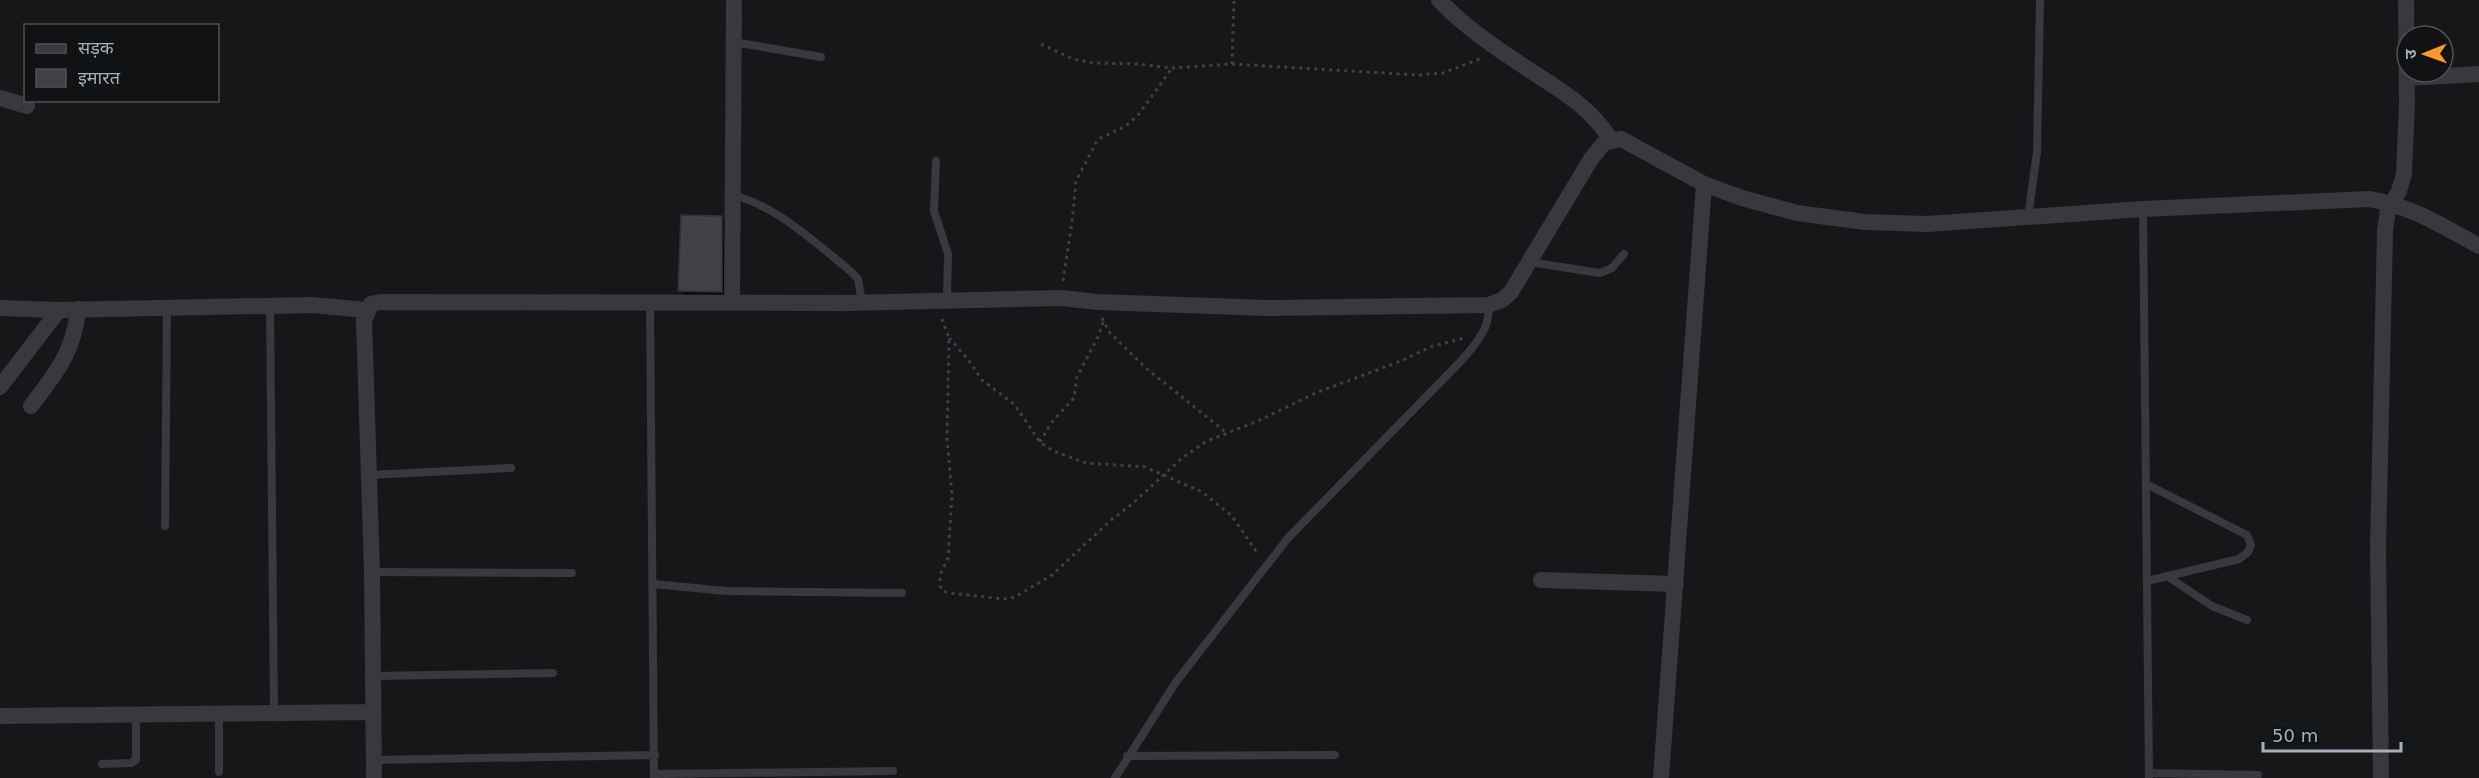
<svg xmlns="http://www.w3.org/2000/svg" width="2479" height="778" font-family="'DejaVu Sans','Noto Sans Devanagari',sans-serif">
	<defs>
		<filter id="shadow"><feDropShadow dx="6" dy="4" stdDeviation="0" flood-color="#0009"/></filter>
	</defs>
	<rect width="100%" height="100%" fill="#161719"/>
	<!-- building -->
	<path fill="#404246" stroke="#303135" stroke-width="1.5" filter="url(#shadow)" d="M681,215L722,216V292L678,291Z"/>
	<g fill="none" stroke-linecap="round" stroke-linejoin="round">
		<!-- path -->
		<path stroke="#3d4145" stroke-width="3" stroke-dasharray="3 4.5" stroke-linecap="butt" d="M1041,44L1073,59L1093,63L1137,64L1172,68L1232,64L1418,75L1443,73L1482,58
			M1232,64L1234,0
			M1063,281L1072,222L1076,181L1098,139L1126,126L1139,114L1172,68
			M1102,318L1110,333L1146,368L1228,434
			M942,319L949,338L947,439L952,495L948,558L940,575V586L943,591L950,593L1003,599L1015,597L1052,575L1111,520L1131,505L1182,458L1207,441L1258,421L1318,392L1401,361L1430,347L1464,338
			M949,338L967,358L982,380L1014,404L1040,442L1053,451L1086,463L1145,467L1202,492L1232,516L1258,554
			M1040,442L1051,423L1074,398L1077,377L1099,335L1103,322"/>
		<!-- service -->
		<path stroke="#37393e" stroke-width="8" d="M734,42L821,57
			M936,161L934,211L948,254L947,299
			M733,195C771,205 800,230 831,255C840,263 851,270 858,279L862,302
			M2143,209L2149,778
			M2028,217L2037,152L2040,0
			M1529,262L1600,273L1612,268L1624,254
			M650,302L654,778
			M270,306L274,713
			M369,475L511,468
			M2146,484L2247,535L2251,545L2248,552L2239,559L2147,581
			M165,526L167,307
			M372,572L572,573
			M2167,576L2212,606L2247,620
			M654,584L726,591L902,593
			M373,676L553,673
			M219,714V772
			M1127,756L1335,755
			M375,760L655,755
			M102,764L131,763L136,760V715
			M2149,773L2258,775
			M654,774L893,771
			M1115,778L1176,682L1288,538L1462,360C1475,345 1492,326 1488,305"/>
		<!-- minor -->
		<path stroke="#37393e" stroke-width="16" d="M1439,0C1462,24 1491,45 1519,63C1554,87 1588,103 1611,140
			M2407,78L2479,74
			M0,98L27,106
			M732,302L734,0
			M0,308L59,310
			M0,387L59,310L312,305L366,310
			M31,406C56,373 74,352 78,309
			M1541,580L1676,584
			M0,716L373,712
			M374,778L372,572L364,321L371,304L380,302L846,303L1061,298L1098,302L1268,308L1488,305L1502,300L1511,292L1591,159L1604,143L1621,139L1704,184L1742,198L1797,213L1865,222L1927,224L2143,209L2369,199C2412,206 2442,226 2479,246
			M1661,778L1704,184
			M2381,778L2378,548L2385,231L2388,210L2399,191L2404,174L2407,103L2406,0"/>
	</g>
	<!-- legend -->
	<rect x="24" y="24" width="195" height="78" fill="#111214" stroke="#4d5156" stroke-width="1.5"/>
	<rect x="36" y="44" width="30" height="9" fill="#37393e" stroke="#4d5156" stroke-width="1.5"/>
	<text x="78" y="54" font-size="18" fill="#a7b0ba">सड़क</text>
	<rect x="36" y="69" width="30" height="18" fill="#404246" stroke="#4d5156" stroke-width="1.5"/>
	<text x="78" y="84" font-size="18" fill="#a7b0ba">इमारत</text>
	<!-- north arrow -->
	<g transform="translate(2425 54) rotate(269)"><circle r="28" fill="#111214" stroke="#4d5156" stroke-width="1.5"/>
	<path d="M0-4.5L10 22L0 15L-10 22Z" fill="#ff9728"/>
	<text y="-9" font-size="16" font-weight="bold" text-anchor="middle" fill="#a7b0ba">उ</text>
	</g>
	<!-- scale -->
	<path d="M2263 742v9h138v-9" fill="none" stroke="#a7b0ba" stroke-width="3"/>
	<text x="2272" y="742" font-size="18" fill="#a7b0ba" stroke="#111214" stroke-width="4.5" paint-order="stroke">50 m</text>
</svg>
